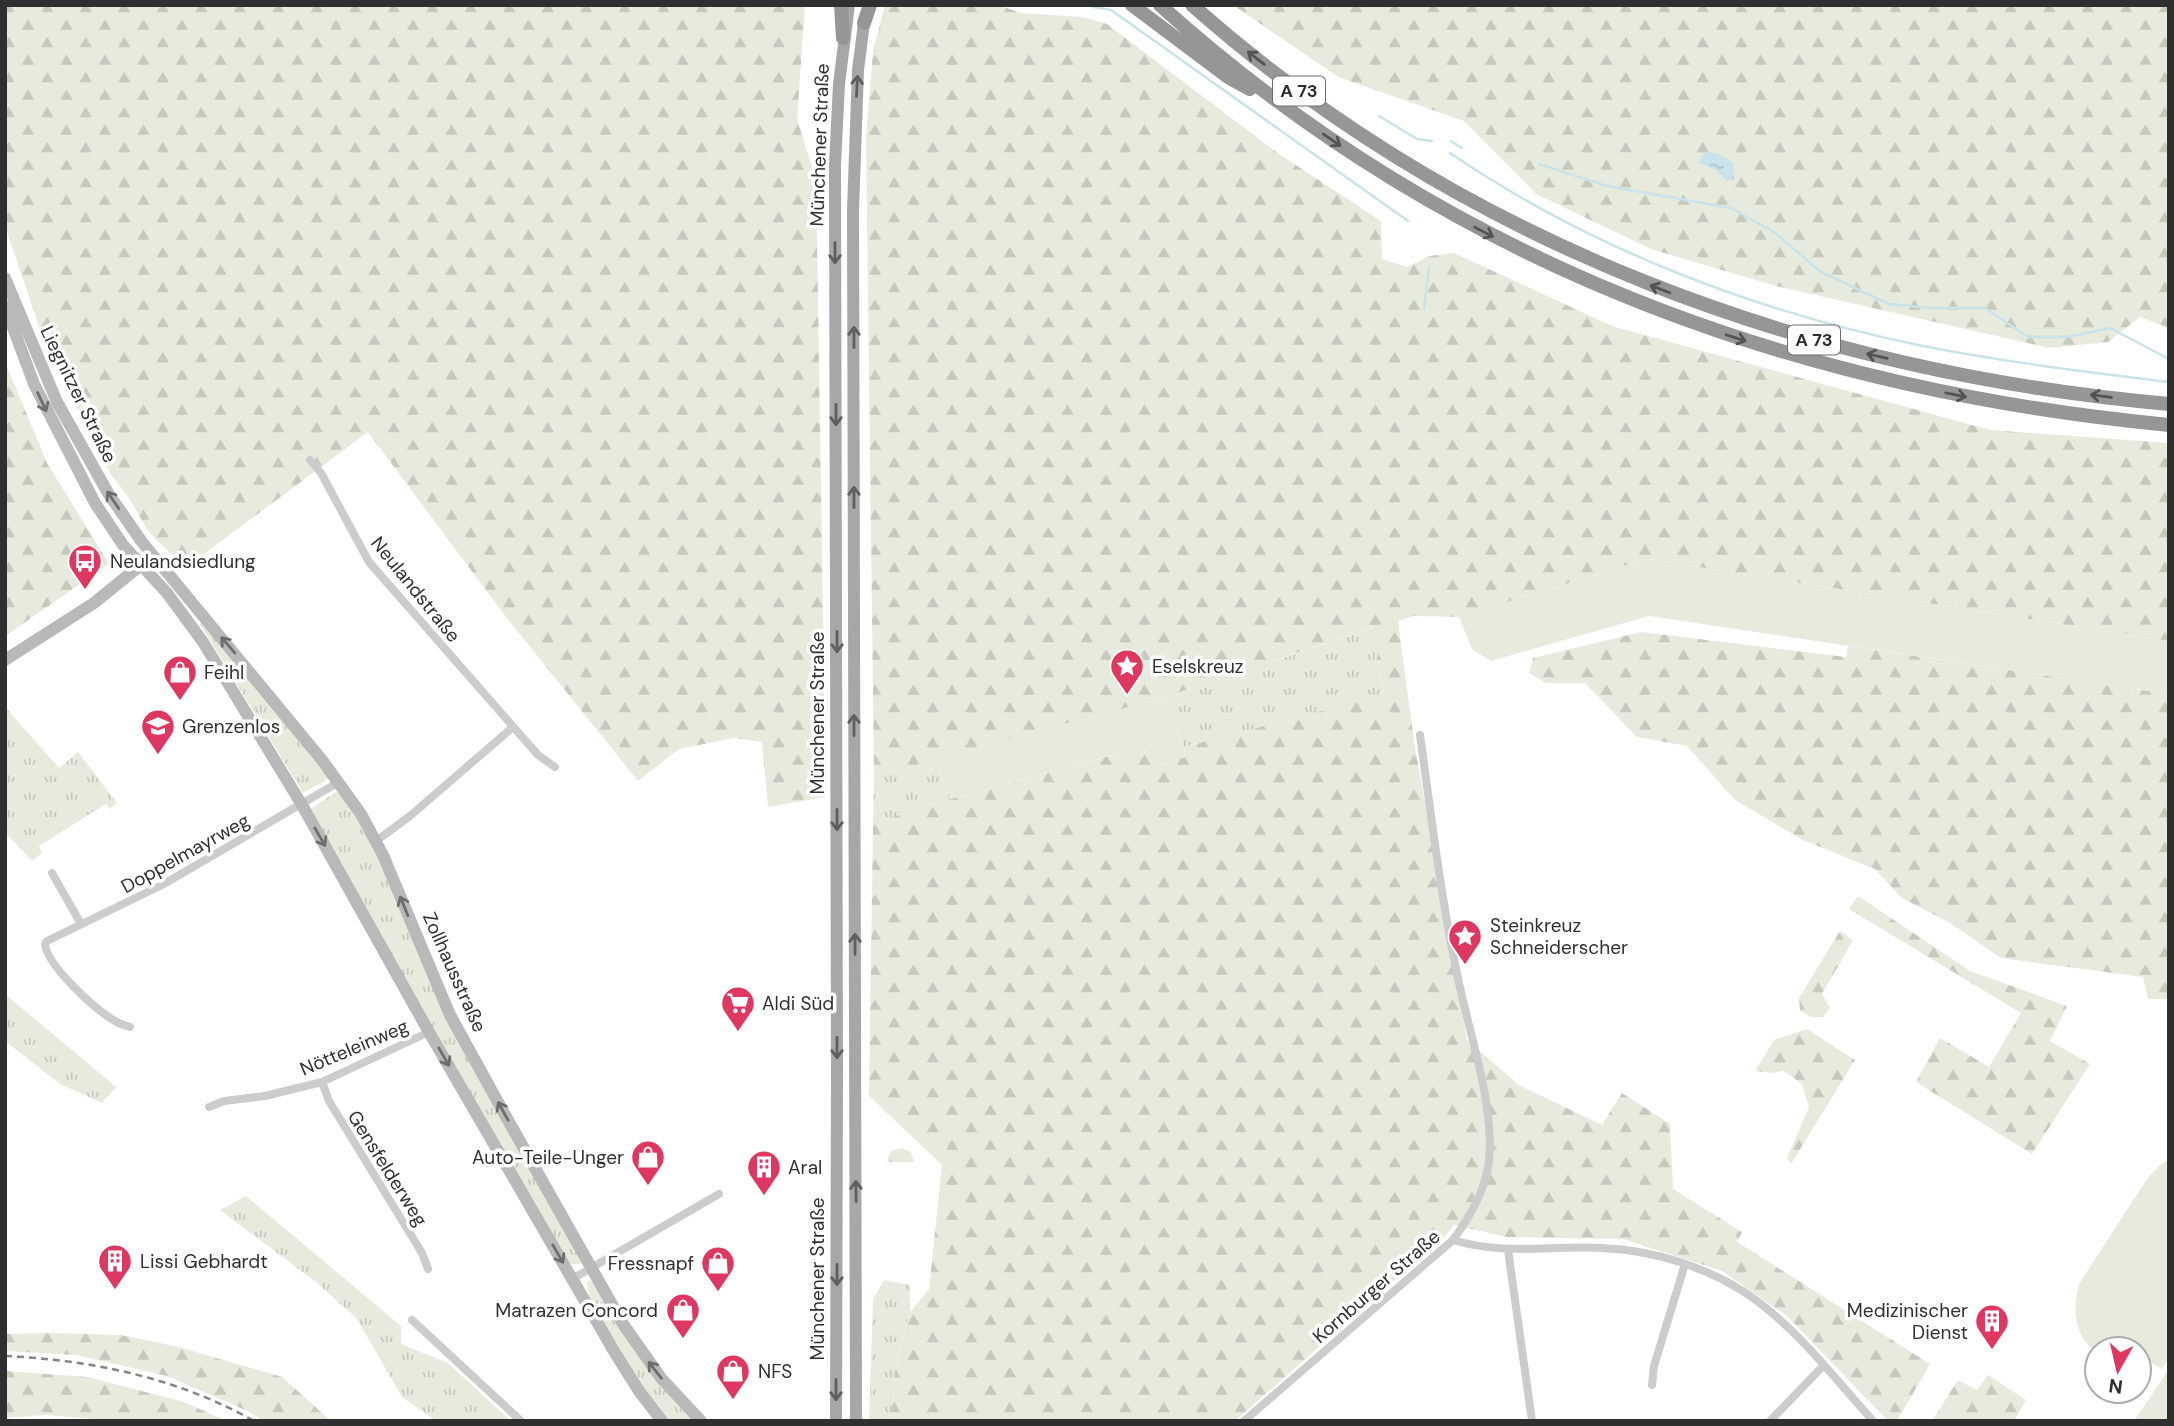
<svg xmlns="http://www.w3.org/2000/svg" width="2174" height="1426" font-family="'DM Sans',sans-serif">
	<defs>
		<pattern id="grass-tufts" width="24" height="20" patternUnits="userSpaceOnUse" patternTransform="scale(1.75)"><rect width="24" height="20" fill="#e7ebdd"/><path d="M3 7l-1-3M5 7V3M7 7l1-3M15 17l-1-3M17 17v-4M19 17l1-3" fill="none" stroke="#c6cabe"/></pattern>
		<pattern id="forest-firs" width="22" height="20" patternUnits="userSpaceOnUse" patternTransform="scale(1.75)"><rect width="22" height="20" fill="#e7ebdd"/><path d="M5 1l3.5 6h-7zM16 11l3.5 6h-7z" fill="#c6cabe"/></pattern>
		<pattern id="water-ripples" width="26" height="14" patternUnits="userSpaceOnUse" patternTransform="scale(1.75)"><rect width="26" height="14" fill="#cae3ea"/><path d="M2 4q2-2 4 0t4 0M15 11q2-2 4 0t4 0" fill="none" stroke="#aec3c9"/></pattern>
	</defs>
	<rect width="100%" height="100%" fill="#fff"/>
	<!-- grass -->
	<path fill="url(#grass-tufts)" d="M202,622L330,778L303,793L200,624Z
		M1375,627L1383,696L1184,747L1159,699Z
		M6,708L59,768L78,752L117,803L110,809L106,804L39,846L42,853L32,861L5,832Z
		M936,758L950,799L873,823L874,776Z
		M337,791L358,811L436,987L583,1262L580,1264H571L565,1258L309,810Z
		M5,994L116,1087L102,1103L60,1084L5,1041Z
		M902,1148L911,1152L914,1162H887L891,1151Z
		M246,1196L401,1326V1344L448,1363L511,1421H436L402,1397L357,1319L316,1282L220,1210Z
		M884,1280L910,1285V1312L896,1363L890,1421H869L873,1299Z
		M591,1281L596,1283L697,1421H669C636,1384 613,1339 589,1296L587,1282Z"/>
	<!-- forest -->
	<path fill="url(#forest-firs)" d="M5,5H805L797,119L816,180L826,797L768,807L762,742L734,738L679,749L638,781L503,613L368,432L185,568L148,531L129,498L110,473L66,386L65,381L74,377L73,369L62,370L56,366L44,341L5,226Z
		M885,5H999L1021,13L1083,17L1107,24L1279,154L1381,221L1382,259L1407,267L1429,256L1454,253L1612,326L1990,430L2169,443V641L1647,559L1459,617L1414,616L1398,621L1414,741L1467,1040L1519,1085L1602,1125L1622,1093L1670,1124L1673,1189L1742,1232L1737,1242L1930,1364L1897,1421H1888L1787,1316L1722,1271L1623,1239L1507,1237L1454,1225L1446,1235L1235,1421H890L896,1363L910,1312L929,1289L942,1165L869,1096L873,823L950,799L1135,749L1154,755L1157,765L1185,757L1184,747L1383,695L1374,627L1159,699L874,776L866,137L873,51Z
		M1233,5H2169V328L2140,317L2108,342L2050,348L1776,286L1651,249L1536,194L1464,121L1338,77Z
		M5,362L47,463L109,564L5,636Z
		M1641,632L1846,657L1848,646L2169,694V999H2148L2143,977L2001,958L1950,923L1902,898L1875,869L1803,840L1735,800L1687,746L1637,737L1585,683H1546L1529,673L1533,658Z
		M1858,896L1970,971L2067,1006L2050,1041L2090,1064L2032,1154L1916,1082L1940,1038L1989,1067L2021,1013L1849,909Z
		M1840,931L1853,940L1822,994L1830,1008L1823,1017H1811L1800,1011L1799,998Z
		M1807,1029L1855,1060L1791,1164L1787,1158L1809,1107L1802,1084L1784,1071L1771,1073L1755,1071L1774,1040Z
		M50,1333L121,1335L179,1347L282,1377L331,1421H264L247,1411L167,1376L76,1355L5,1351V1334Z
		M5,1371L88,1377L184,1402L227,1421H117L46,1415L5,1418Z
		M1988,1375L2026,1400L2014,1421H1932L1958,1380L1977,1390Z"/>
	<!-- green -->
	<path fill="#e7ebdd" d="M1647,559L2169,641V694L1649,616L1491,661L1472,649L1459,617Z
		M1159,699L1184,747L1185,757L1157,765L1154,755L1147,757L1146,751L1136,754L1134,749L950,799L936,758Z
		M2169,1160V1358L2162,1369L2148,1361L2139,1363V1349H2097V1352C2074,1337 2072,1308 2079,1284L2147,1179L2161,1164Z
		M2169,1369V1421H2134Z"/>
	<!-- water -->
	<path fill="url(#water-ripples)" d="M1706,151L1719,154L1733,163L1734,179L1727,181L1714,169L1698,163Z"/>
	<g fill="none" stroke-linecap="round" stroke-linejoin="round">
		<!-- stream -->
		<path stroke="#cae3ea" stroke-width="2.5" d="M1093,7L1111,10L1408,221
			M1379,116L1417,139L1432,141
			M1451,141L1462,148
			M1450,153C1591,249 1756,312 1923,346C2004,362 2087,372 2169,382
			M1539,164L1607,186L1731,208L1774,232L1821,272L1889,304L1932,308H1985L2028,337H2068L2110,328L2169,359
			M1424,309L1429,267"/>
		<!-- street -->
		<path stroke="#ccc" stroke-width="8" d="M310,460L321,473L369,562L538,755L555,767
			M376,841L410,816L513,727
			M52,873L81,924
			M130,1027C125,1025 119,1024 115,1021C96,1010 47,966 45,944L47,941L162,885L339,782
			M322,1082L329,1101L422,1253L428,1269
			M209,1107L224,1101L265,1096L322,1082L429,1032
			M1453,1240C1506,1256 1550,1245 1602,1248C1654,1250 1711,1268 1753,1298C1799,1331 1835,1379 1873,1421
			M1508,1250L1532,1421
			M572,1279L719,1194
			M412,1320L521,1421
			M1652,1385L1654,1366L1685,1264
			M1244,1421L1453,1240C1474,1211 1491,1180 1490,1143C1489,1092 1472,1041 1461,992C1442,908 1432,821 1420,735
			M1770,1421L1823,1366"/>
		<!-- secondary -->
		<path stroke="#b9b9b9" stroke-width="12" d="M5,278L57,402L108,493L142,542L322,760L361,814L383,855L450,1015L509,1122L623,1324L661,1378L701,1421
			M5,306L34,384L95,503L123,545L167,593L203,642L302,805L429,1032L615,1353L639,1391L662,1421
			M5,660L94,603L147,560"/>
		<!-- primary -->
		<path stroke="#a7a7a7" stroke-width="12" d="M836,1421L837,1074L835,165L839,84L849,5
			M856,1421L853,210L858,70L864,23"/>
		<!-- highway -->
		<path stroke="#969696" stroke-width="14" d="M841,5L843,38
			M1132,5L1228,77L1250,89
			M1160,5C1445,262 1790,389 2169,425
			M1192,5C1464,246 1809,372 2169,404
			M864,23L870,5"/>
		<!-- rail -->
		<path stroke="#848484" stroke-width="2.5" stroke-dasharray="7 5" stroke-linecap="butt" d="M5,1356C92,1360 178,1378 254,1421"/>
	</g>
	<!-- one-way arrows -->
	<defs><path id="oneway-shaft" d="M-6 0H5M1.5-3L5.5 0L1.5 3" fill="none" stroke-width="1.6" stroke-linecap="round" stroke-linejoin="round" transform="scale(1.75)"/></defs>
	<g stroke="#535353">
		<use href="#oneway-shaft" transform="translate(1256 58) rotate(-142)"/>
		<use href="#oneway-shaft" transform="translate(1332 140) rotate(34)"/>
		<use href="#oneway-shaft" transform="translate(1484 232) rotate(27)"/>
		<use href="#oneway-shaft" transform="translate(1660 289) rotate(-159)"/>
		<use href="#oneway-shaft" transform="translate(1736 338) rotate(18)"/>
		<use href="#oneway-shaft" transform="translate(1877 356) rotate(-167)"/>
		<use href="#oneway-shaft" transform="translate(1956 395) rotate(11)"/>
		<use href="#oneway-shaft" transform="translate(2101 396) rotate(-172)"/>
	</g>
	<g stroke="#5f5f5f">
		<use href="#oneway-shaft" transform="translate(857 86) rotate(-87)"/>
		<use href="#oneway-shaft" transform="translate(835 253) rotate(90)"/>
		<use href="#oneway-shaft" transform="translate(854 337) rotate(-90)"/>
		<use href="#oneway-shaft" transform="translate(836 415) rotate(90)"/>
		<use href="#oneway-shaft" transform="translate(854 497) rotate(-90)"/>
		<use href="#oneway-shaft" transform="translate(837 642) rotate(90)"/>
		<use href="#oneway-shaft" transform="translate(854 725) rotate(-90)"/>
		<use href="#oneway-shaft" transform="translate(837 820) rotate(90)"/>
		<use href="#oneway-shaft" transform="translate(855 944) rotate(-90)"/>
		<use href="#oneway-shaft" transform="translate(837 1048) rotate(90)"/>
		<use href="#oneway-shaft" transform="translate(856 1191) rotate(-91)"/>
		<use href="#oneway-shaft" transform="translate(837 1275) rotate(90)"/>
		<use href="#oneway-shaft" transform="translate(836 1390) rotate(90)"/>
	</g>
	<g stroke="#6d6d6d">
		<use href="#oneway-shaft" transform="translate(42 402) rotate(65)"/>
		<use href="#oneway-shaft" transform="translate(113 500) rotate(-124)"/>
		<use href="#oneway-shaft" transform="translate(228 645) rotate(-131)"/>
		<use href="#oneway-shaft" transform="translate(320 837) rotate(60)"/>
		<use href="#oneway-shaft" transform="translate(404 906) rotate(-112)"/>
		<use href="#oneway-shaft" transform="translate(444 1057) rotate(60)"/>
		<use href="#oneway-shaft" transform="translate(503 1111) rotate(-119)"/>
		<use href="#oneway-shaft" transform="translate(558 1254) rotate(60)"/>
		<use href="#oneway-shaft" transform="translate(655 1370) rotate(-128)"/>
	</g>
	<!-- icons -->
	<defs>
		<g id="bus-pin" transform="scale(1.75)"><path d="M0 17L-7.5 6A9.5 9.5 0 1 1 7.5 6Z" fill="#de3860" stroke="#fff"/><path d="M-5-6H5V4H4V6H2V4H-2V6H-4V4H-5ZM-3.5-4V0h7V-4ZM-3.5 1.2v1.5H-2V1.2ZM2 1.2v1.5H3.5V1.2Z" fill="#fff"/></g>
		<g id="sight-pin" transform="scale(1.75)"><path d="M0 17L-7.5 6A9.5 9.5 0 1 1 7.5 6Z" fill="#de3860" stroke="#fff"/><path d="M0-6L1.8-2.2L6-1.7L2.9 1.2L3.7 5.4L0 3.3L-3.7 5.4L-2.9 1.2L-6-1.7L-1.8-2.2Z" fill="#fff"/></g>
		<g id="shop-pin" transform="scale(1.75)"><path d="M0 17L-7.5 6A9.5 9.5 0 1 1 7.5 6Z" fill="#de3860" stroke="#fff"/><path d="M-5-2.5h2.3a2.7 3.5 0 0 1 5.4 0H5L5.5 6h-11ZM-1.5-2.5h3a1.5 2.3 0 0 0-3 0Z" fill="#fff"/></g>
		<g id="school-pin" transform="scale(1.75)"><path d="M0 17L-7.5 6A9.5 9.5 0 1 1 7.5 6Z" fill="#de3860" stroke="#fff"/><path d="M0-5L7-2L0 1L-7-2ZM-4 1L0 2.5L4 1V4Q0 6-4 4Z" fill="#fff"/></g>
		<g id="supermarket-pin" transform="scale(1.75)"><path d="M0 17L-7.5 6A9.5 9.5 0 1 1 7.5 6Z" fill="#de3860" stroke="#fff"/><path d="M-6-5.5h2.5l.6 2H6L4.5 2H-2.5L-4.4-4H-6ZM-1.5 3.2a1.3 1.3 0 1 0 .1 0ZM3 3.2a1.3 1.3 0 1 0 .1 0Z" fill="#fff"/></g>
		<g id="building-pin" transform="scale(1.75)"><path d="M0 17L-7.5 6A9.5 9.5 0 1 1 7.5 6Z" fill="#de3860" stroke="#fff"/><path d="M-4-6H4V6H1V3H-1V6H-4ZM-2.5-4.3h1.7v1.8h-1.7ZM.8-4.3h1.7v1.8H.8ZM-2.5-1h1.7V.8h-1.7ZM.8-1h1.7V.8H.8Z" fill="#fff"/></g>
	</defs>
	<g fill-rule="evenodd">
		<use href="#bus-pin" x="85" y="561"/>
		<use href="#sight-pin" x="1127" y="666"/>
		<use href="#shop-pin" x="180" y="672"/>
		<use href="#school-pin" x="158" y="726"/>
		<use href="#sight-pin" x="1465" y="936"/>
		<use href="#supermarket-pin" x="738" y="1003"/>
		<use href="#shop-pin" x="648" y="1157"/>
		<use href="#building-pin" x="764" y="1167"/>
		<use href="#building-pin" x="115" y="1261"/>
		<use href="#shop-pin" x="718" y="1263"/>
		<use href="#shop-pin" x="683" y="1310"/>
		<use href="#building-pin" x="1992" y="1321"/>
		<use href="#shop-pin" x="733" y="1371"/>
	</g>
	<g text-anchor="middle" stroke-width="7" stroke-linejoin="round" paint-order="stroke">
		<!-- shield labels -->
		<g fill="#fff" stroke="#6d6d6d" stroke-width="2">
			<rect x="1273" y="76.5" width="52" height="29" rx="5"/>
			<rect x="1788" y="325.5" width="52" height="29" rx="5"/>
		</g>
		<g font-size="18" font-weight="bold" fill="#2f2f2f">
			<text x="1299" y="97">A 73</text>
			<text x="1814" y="346">A 73</text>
		</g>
		<!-- street labels -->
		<g font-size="19" fill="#2f2f2f" stroke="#fff">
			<text transform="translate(819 145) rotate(-88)" y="7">Münchener Straße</text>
			<text transform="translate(79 394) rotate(64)" y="7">Liegnitzer Straße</text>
			<text transform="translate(416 589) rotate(51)" y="7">Neulandstraße</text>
			<text transform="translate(817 713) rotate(-90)" y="7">Münchener Straße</text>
			<text transform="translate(185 853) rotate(-29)" y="7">Doppelmayrweg</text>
			<text transform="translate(455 972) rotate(66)" y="7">Zollhausstraße</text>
			<text transform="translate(354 1047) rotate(-23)" y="7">Nötteleinweg</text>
			<text transform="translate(388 1168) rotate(58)" y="7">Gensfelderweg</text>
			<text transform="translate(817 1279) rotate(-90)" y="7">Münchener Straße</text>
			<text transform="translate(1376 1286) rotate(-41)" y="7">Kornburger Straße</text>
		</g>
		<!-- poi labels -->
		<g font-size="19" fill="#2f2f2f" stroke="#fff" text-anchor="start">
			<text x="110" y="568">Neulandsiedlung</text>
			<text x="1152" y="673">Eselskreuz</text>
			<text x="204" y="679">Feihl</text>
			<text x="182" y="733">Grenzenlos</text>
			<text x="1490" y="932">Steinkreuz<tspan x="1490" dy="22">Schneiderscher</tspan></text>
			<text x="762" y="1010">Aldi Süd</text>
			<text x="624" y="1164" text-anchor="end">Auto-Teile-Unger</text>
			<text x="788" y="1174">Aral</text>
			<text x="140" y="1268">Lissi Gebhardt</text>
			<text x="694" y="1270" text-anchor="end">Fressnapf</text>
			<text x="658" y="1317" text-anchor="end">Matrazen Concord</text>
			<text x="1968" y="1317" text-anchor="end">Medizinischer<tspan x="1968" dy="22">Dienst</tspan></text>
			<text x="758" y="1378">NFS</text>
		</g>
	</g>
	<!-- border -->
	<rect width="2174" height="1426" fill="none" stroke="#2f2f2f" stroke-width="14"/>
	<!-- north arrow -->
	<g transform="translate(2118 1370) rotate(188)"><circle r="33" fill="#ffffff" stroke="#acacac" stroke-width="2"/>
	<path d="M0-5L12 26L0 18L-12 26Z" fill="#de3860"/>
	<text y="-10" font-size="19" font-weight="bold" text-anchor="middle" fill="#2f2f2f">N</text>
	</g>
</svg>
